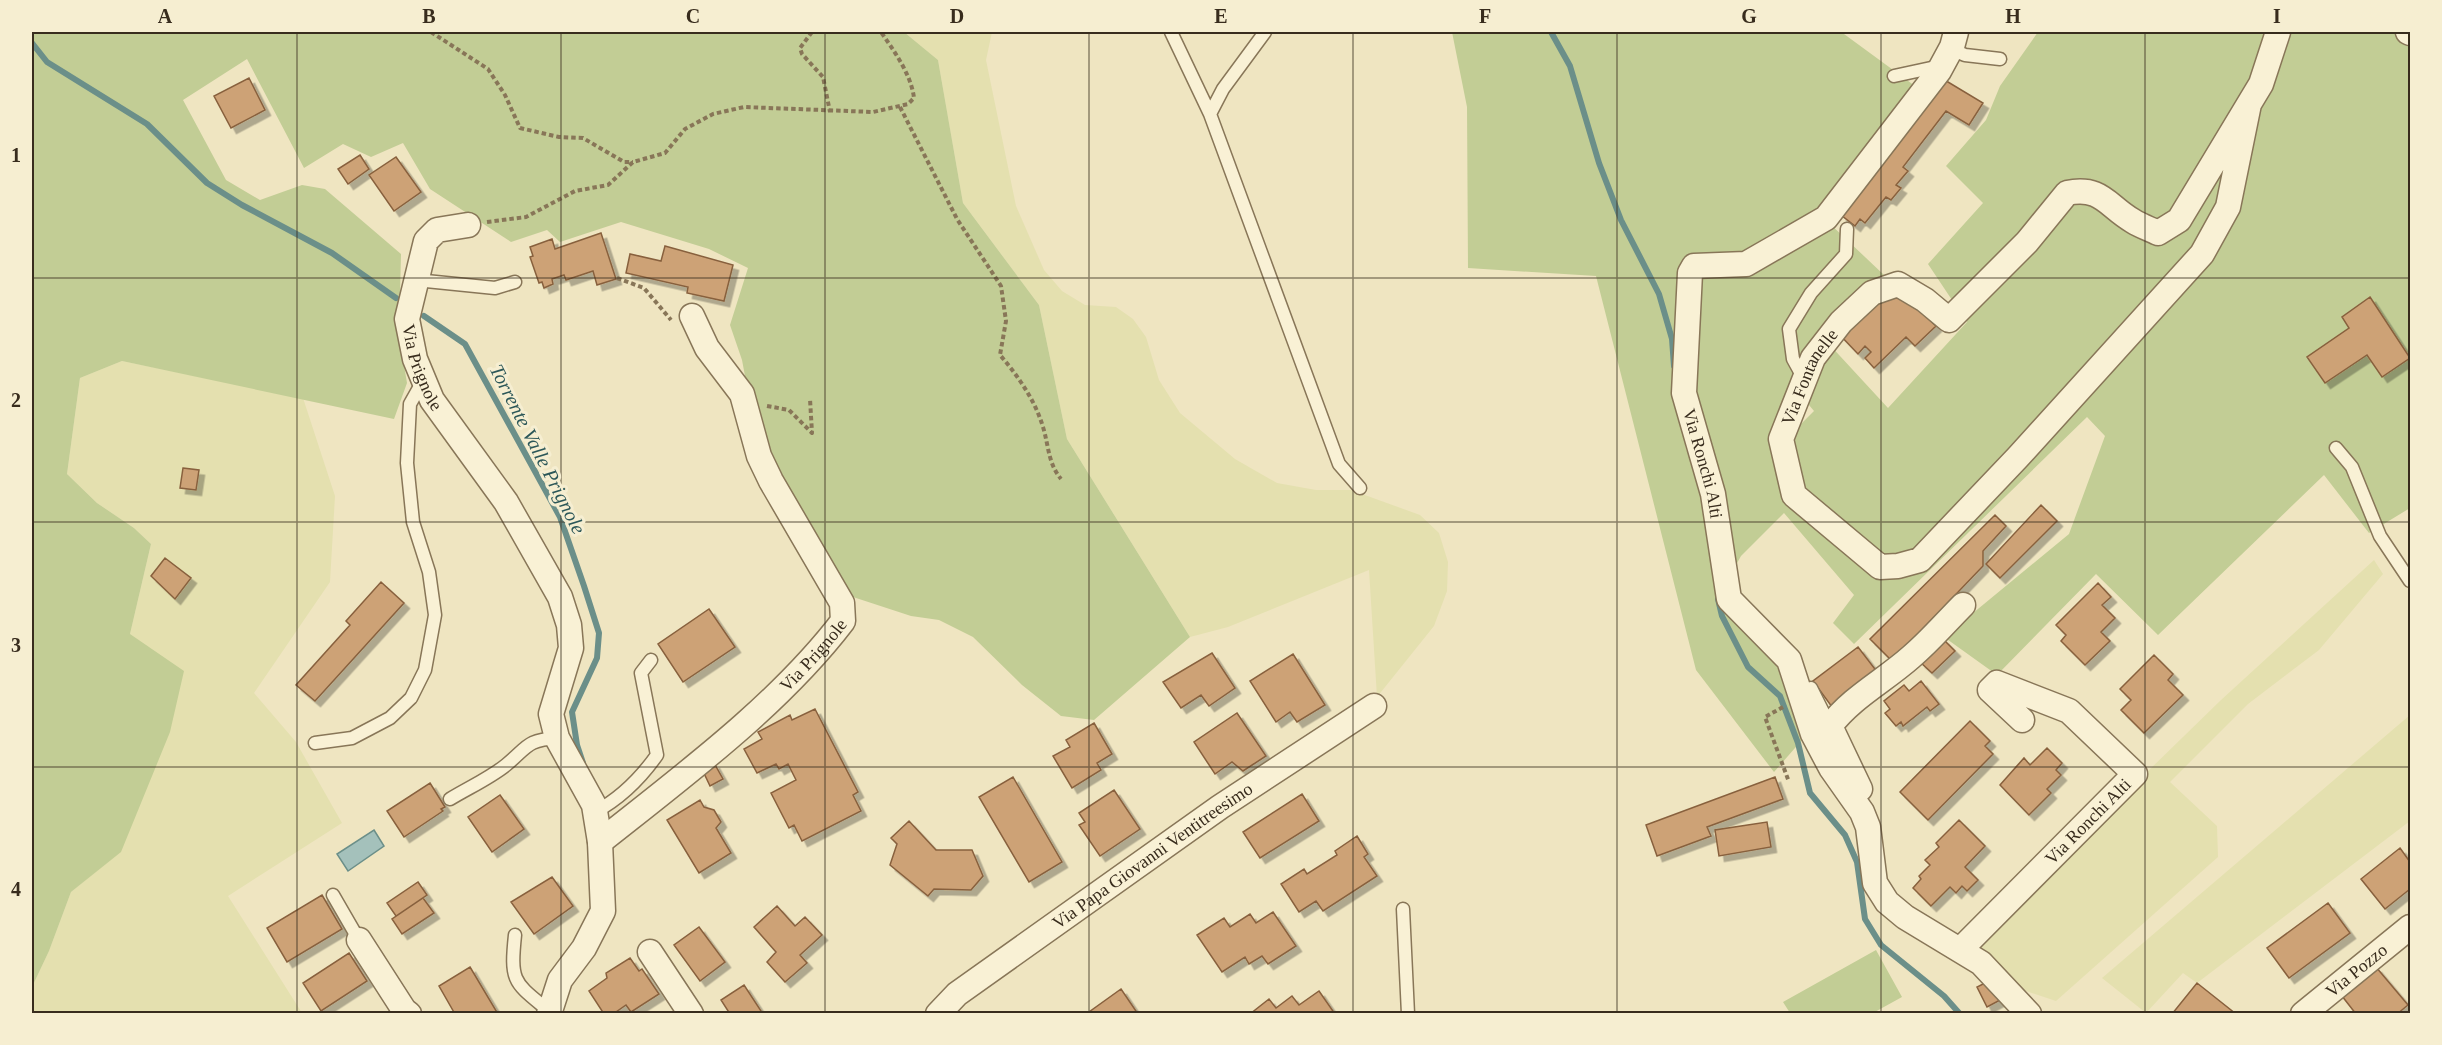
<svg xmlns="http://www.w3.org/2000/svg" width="2442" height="1045" font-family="Georgia,serif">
	<defs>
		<filter id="shadow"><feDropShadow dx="5.5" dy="5.5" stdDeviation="0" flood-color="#0004"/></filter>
	</defs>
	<rect width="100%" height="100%" fill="#efe5c1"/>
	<!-- farmland -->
	<path fill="#e4e0af" d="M904,32H992L986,60L1016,206L1044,270L1062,291L1085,305L1116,307L1133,319L1146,337L1159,380L1180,413L1235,459L1277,483L1316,490H1351L1420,515L1439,533L1448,562L1447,591L1434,626L1377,697L1369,570L1228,627L1190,637L1067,439L1039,305L963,203L938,60Z
		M122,361L303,398L335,496L330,582L254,693L296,742L342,823L228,896L302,1013H32V987L49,951L71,892L121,851L130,634L151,544L134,528L97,503L67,474L80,378Z
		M2374,560L2383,574L2319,650L2248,704L2170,782L2217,826L2218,857L2056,1001L2023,990L1974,949L2145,774L2221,700Z
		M2410,715V821L2197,983L2183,973L2146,1013L2102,978Z"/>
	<!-- green -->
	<path fill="#c2cd95" d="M32,32H904L938,60L963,203L1039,305L1067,439L1190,637L1094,720L1061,716L1022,685L973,637L939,620L911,616L853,597L834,576L766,461L752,413L742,360L730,325L748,268L709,249L621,222L560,242L547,230L511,242L430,189L403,143L371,157L343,144L304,168L247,59L183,100L226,180L260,200L302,185L325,189L401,254L399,335L407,383L394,419L122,361L80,378L67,474L97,503L134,528L151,544L130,634L184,671L170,732L121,852L71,892L49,951L32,987Z
		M1452,32H1846L1844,34L1915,86L1819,208L1745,261L1688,262L1682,377L1672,343L1677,404L1686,449L1709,499L1716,562L1791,691L1802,740L1774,772L1696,670L1596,276L1468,268L1467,107Z
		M2038,32H2268L2262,58L2186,199L2155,228L2086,183L1956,306L1928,264L1983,203L1946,166L1986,120L2000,86Z
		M2283,32H2397L2410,39V508L2369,533L2324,475L2158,635L2096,574L1997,675L1944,637L2069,534L2105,436L2087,417L1854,644L1833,623L1854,595L1784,513L1741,556L1732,572L1686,392L1697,271L1828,222L1884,275L1841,313L1803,368L1787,483L1897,573L2215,240L2253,105Z
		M2243,120L2209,233L1922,551L1880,561L1804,497L1789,436L1814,411L1804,399L1828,343L1888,408L1967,322L1962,314L2080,194L2151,236Z
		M1876,950L1902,997L1873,1013H1790L1783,1002Z"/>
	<!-- water -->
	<path fill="#a4c1bb" stroke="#6b8f89" stroke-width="1.5" d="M374,830L384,846L348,871L337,854Z"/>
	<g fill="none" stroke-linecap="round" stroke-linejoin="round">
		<!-- stream -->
		<path stroke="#6b8f89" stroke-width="6" d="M1551,32L1570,66L1599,163L1621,220L1659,294L1672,339L1674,366
			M32,43L47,62L147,124L207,183L242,205L332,253L396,298
			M424,316L465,344L560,517L584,586L599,633L597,658L572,712L577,745L583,763
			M1718,599L1722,616L1748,667L1780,696L1798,743L1810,793L1845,835L1857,862L1865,919L1881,945L1944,996L1960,1014"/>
	</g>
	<!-- building -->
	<path fill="#cda276" stroke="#88613e" stroke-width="1.5" filter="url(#shadow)" d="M1938,76L1983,103L1969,125L1946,111L1903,167L1908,171L1896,185L1901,188L1891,200L1886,197L1865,223L1860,219L1855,226L1841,215Z
		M249,78L265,110L231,128L214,96Z
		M360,155L369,169L348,184L338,169Z
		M396,157L421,192L394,211L369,175Z
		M601,233L616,279L597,285L593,271L566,280L564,275L552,279L553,284L544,288L542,282L539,283L530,257L533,256L530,247L552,239L555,249Z
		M665,246L733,265L724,301L687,293L688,287L626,273L630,254L661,261Z
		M1898,291L1936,326L1915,346L1906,337L1874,368L1865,358L1871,352L1865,346L1858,354L1839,334L1876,298Z
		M2370,297L2410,358L2382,377L2367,355L2325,383L2307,357L2349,328L2342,317Z
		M183,468L199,470L196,490L180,488Z
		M2041,505L2057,521L2000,578L1986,564Z
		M1995,515L2006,526L1983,551V566L1892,661L1870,639Z
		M165,558L191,578L175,599L151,576Z
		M381,582L404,603L315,701L296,685L350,625L346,621Z
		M2098,583L2111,597L2102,605L2115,618L2101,632L2110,641L2085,665L2061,641L2066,635L2056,625Z
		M709,609L735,647L683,682L658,644Z
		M1943,639L1955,651L1932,673L1920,662Z
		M1858,647L1878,673L1832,707L1813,681Z
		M1212,653L1235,688L1209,706L1201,695L1181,708L1163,682Z
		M1293,654L1325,705L1297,722L1290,712L1276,722L1250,681Z
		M2154,655L2173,674L2168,680L2183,695L2144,733L2121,710L2131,700L2120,689Z
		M1921,681L1939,704L1930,711L1927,707L1903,726L1901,722L1896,726L1885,713L1890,709L1884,701L1904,685L1909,691Z
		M815,709L858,792L853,795L861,811L802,841L794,825L789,828L771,793L796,780L788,764L779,769L776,764L757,773L744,749L762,739L758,732L790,715L792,720Z
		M1237,713L1266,756L1243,771L1232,762L1215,774L1194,742Z
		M1970,721L1990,741L1985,746L1993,754L1928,820L1900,792Z
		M1094,723L1112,754L1097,763L1101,770L1072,788L1053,756L1070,747L1066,740Z
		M2047,748L2062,763L2056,770L2061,775L2047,789L2051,793L2029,815L2000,785L2024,758L2030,765Z
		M714,763L723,779L710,786L702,769Z
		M1013,777L1062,862L1029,882L979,797Z
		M1775,777L1783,799L1707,827L1711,836L1657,856L1646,825Z
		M430,783L445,807L441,809L443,811L404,837L387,811Z
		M1114,790L1140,829L1100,856L1079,825L1085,822L1079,813Z
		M1302,794L1319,821L1260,858L1243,832Z
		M500,795L524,829L492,852L468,817Z
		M700,800L704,807L714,810L721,822L716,828L731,853L699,873L667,820Z
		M1959,820L1985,846L1965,867L1978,880L1967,891L1962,886L1956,893L1950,887L1931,906L1913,888L1921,879L1919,876L1930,865L1925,860L1939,847L1936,843Z
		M909,821L936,850H972L983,876L971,890L934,889L928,896L890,865L897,844L891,838Z
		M1767,822L1771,847L1719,856L1715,830Z
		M1357,836L1368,854L1364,857L1377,876L1323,911L1316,901L1299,912L1281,884L1304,869L1307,874L1337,855L1335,851Z
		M2400,848L2410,862V889L2385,909L2361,879Z
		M552,877L573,906L534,934L511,902Z
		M418,882L427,895L396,916L387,903Z
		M322,895L342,929L287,962L267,928Z
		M423,898L434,913L402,934L392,919Z
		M2328,903L2350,933L2289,978L2267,948Z
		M777,906L795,926L805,917L822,935L800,955L807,963L785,982L767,962L776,952L754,927Z
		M1273,912L1296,946L1268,964L1262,956L1249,964L1245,957L1222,972L1197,935L1224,918L1230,927L1250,914L1256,923Z
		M699,927L725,962L700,981L674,945Z
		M349,953L367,981L321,1011L303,983Z
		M630,958L639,971L642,969L659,994L631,1012L626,1005L613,1014H604L589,991L607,978L606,973Z
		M470,967L498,1014H455L439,986Z
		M2376,967L2408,1005L2397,1014H2356L2342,996Z
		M1987,982L2002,999L1987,1007L1977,987Z
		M2197,983L2236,1014H2172Z
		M744,985L763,1014H730L721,1000Z
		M1121,989L1138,1014H1090L1089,1012Z
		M1319,991L1335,1014H1250L1269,999L1276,1008L1292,996L1299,1005Z"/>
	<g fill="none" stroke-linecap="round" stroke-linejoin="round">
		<!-- lane casing -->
		<g stroke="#887658" stroke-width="15">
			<path id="lane" d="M1171,32L1210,114L1339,464L1360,488
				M1951,49L1965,55L2000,59
				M1894,76L1931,68L1939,71
				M1210,114L1223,89L1265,32
				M416,280L495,288L515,282
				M1804,379L1793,359L1789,329L1811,293L1846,254L1847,229
				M2336,448L2352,467L2380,536L2410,581
				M1811,688L1830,726
				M315,743L352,738L390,718L411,698L425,670L435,615L429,572L413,522L407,463L410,404L423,381
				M450,799C468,788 490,778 506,765C528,747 526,740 557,738
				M595,812C621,798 640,779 657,755L641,673L651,660
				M333,895L359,940
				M1403,909L1408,1014
				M515,935C510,983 514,982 549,1011"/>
		</g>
		<!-- street casing -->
		<g stroke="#887658" stroke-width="27">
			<g id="street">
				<path id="s1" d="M1956,32L1952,47L1939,71L1826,218L1746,264L1694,266L1690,273L1684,393L1713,494L1729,599L1789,660L1813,734L1831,768L1862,812L1868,827L1875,883L1887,902L1905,917L1981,963L2029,1014"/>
				<path d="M2408,32L2410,33"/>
				<path id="s2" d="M2249,104L2228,207L2202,254L2018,457L1920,560L1898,566L1880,567L1794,495L1781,439L1813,358L1841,322L1872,293L1898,284L1925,300L1949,320L2027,242L2067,193C2102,186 2107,206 2133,221C2141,226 2150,229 2158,233L2179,220L2261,84L2278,32"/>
				<path id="s3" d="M468,225L437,230L426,241L407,319L415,359L432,400L506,502L560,597L569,625L571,648L551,714L557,738L594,805L600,842L603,911L584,948L560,980L549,1014"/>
				<path d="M1860,789L1830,726C1852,697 1884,681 1911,657C1929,642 1946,622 1963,605"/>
				<path id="s4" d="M600,842C683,776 779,705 843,621L842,603L771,481L759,456L742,394L707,348L692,316"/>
				<path d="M359,940L404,1010L409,1014"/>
				<path id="s5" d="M1961,949L2135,774L2069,711L1997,683L1990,690L2022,720"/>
				<path d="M650,952L691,1014"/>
				<path id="s6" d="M938,1014L957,994L1220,807L1374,706"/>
				<path id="s7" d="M2303,1014L2410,927"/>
			</g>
		</g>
		<!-- path -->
		<path stroke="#887658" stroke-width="4" stroke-dasharray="4.5 3" stroke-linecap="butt" d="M431,32L488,69L505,95L520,128L559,137L583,138L624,162H633
			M812,32L800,48L802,54L823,77L830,112
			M900,107L957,219L1001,286L1006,321L1000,355C1018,376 1035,400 1043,427C1049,447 1048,463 1061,479
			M487,222L526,217L575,191L608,185L633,162L665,153L685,129L713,114L744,107L873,112L908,104L914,98C911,74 894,51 881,32
			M617,278L644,288L671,320
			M767,406L789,410L812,433L810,399
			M1783,707L1765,717L1789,782"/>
		<!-- lane -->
		<use href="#lane" stroke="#f9f1d5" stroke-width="12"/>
		<!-- street -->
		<use href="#street" stroke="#f9f1d5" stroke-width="24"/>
	</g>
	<!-- grid -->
	<path fill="none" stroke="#382c1d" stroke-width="1.5" stroke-opacity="0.55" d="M297,32V1014M561,32V1014M825,32V1014M1089,32V1014M1353,32V1014M1617,32V1014M1881,32V1014M2145,32V1014M32,278H2410M32,522H2410M32,767H2410"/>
	<g text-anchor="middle" stroke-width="6" stroke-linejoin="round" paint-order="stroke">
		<!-- street labels -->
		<g font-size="18" fill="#382c1d" stroke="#f6eed1">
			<text dy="6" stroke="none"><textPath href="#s3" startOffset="178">Via Prignole</textPath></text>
			<text dy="6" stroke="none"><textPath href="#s2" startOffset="854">Via Fontanelle</textPath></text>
			<text dy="6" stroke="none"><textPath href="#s1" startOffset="574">Via Ronchi Alti</textPath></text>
			<text dy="6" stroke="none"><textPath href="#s4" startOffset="284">Via Prignole</textPath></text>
			<text dy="6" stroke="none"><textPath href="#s5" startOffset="180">Via Ronchi Alti</textPath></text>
			<text dy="6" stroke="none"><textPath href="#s6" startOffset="267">Via Papa Giovanni Ventitreesimo</textPath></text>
			<text dy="6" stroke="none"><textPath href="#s7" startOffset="69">Via Pozzo</textPath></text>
		</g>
		<!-- water labels -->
		<g font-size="20" font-style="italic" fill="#2c5758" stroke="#f6eed1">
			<text transform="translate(538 449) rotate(63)" y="7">Torrente Valle Prignole</text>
		</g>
	</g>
	<!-- border -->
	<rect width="2442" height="1045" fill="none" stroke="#f6eed1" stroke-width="66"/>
	<rect x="33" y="33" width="2376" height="979" fill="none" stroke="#382c1d" stroke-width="2"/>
	<g font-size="20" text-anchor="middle" font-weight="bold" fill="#382c1d">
		<text x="165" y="23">A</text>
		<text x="429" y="23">B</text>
		<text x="693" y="23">C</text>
		<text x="957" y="23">D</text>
		<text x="1221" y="23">E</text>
		<text x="1485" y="23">F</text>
		<text x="1749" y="23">G</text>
		<text x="2013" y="23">H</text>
		<text x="2277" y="23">I</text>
		<text x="16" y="162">1</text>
		<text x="16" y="407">2</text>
		<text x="16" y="652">3</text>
		<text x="16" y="896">4</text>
	</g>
</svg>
